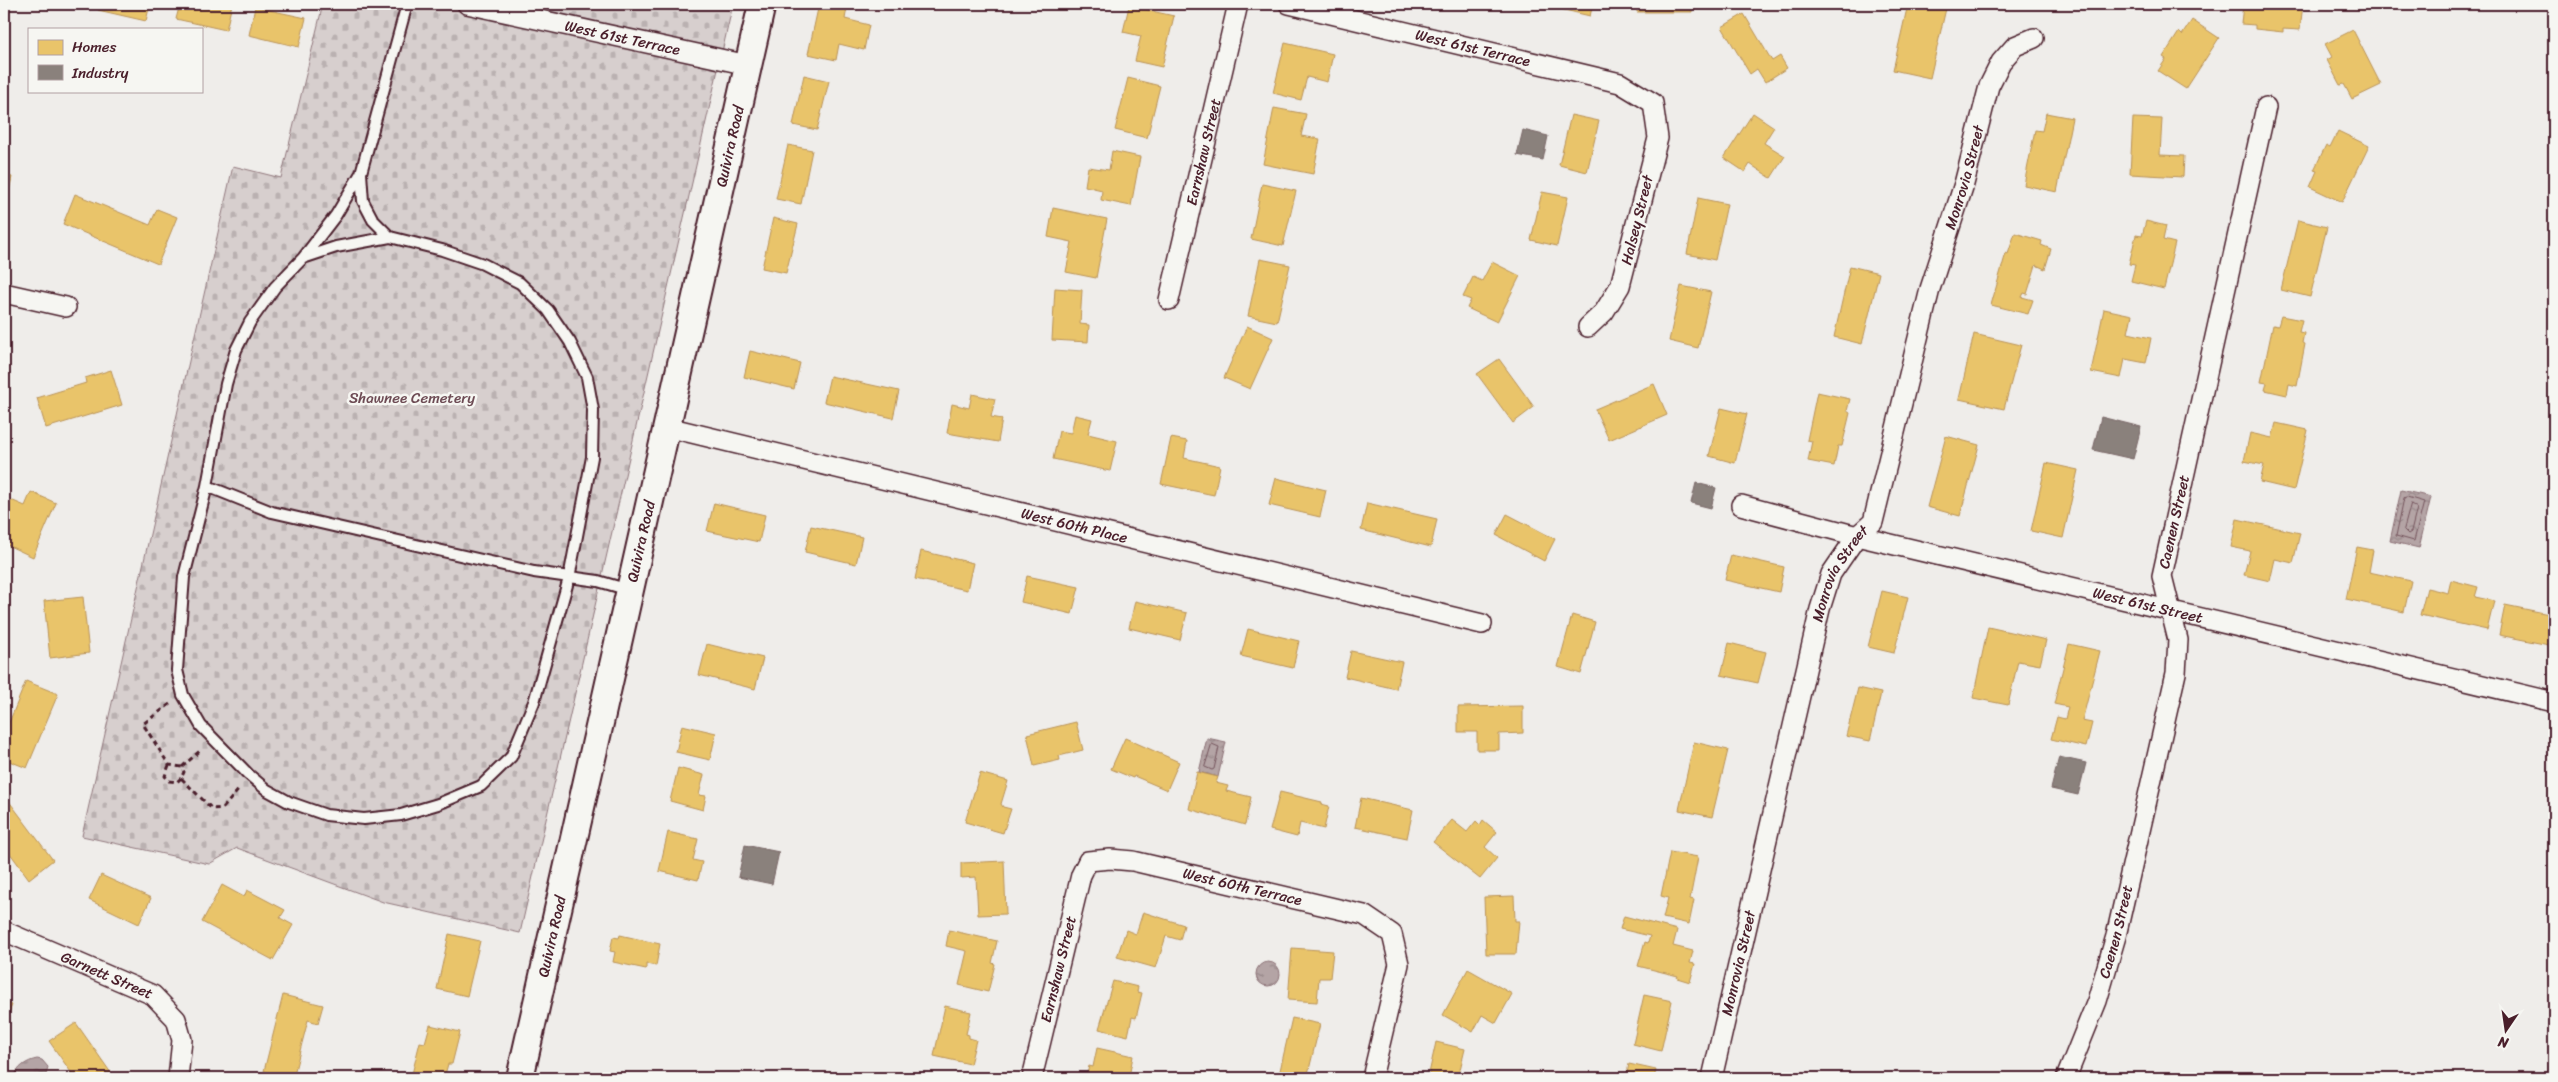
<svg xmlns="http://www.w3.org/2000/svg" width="2558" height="1082" font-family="Sriracha,sans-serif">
	<defs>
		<pattern id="cemetery-stones" width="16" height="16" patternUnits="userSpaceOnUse" patternTransform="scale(1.25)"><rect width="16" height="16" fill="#d7cfce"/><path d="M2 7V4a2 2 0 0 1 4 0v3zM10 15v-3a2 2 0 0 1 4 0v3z" fill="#bab1b1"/></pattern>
		<pattern id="water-ripples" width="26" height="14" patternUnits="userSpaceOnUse" patternTransform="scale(1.25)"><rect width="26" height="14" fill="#b4a4a5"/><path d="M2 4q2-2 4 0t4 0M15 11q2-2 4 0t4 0" fill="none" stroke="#948587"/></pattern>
	</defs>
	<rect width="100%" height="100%" fill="#efedea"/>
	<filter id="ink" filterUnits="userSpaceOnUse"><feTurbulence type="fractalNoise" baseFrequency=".02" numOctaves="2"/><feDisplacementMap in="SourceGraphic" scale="10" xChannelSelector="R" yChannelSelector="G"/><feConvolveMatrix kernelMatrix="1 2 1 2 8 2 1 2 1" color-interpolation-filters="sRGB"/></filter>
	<g filter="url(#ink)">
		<!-- cemetery -->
		<path fill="url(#cemetery-stones)" stroke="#90777c" d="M323,4H733L520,933L383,902L237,848L209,864L82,836L233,166L281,178Z"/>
		<!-- water -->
		<path fill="url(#water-ripples)" stroke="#8a6f74" d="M2401,490L2431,497L2419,548L2390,541Z
			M1207,738L1226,742L1218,777L1199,772Z
			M1256 974a12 12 0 1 1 24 0a12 12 0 1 1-24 0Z
			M37,1059L42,1060L48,1067L45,1078H14C17,1067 27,1061 37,1059Z"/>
		<!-- homes -->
		<path fill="#e9c46a" stroke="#b99257" d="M100,4H150L146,21L98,10Z
			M180,4H232L226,30L176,19Z
			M819,4L847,8L845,19L869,25L864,50L839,44L836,60L808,54Z
			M1539,4H1593L1590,16Z
			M1637,4H1692V12H1637Z
			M1908,4H1947L1930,78L1893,70Z
			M2243,4H2303L2300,30L2283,29V32L2255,29V25L2241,24Z
			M1129,6L1174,16L1162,67L1135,61L1141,36L1123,32Z
			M255,7L306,18L299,47L249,35Z
			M1744,14L1772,61L1780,56L1787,68L1765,82L1757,69L1750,74L1722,27Z
			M2192,20L2219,38L2186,89L2158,71L2166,59L2163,57L2179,32L2182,35Z
			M2353,30L2381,85L2352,99L2344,84L2340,85L2327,60L2332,57L2325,44Z
			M1285,43L1333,54L1327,82L1307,77L1301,100L1273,93Z
			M804,75L829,81L817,130L793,125Z
			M1128,78L1160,86L1147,138L1115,130Z
			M1274,108L1306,114L1301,136L1320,139L1313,174L1263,164Z
			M1753,113L1774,127L1764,143L1785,156L1771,178L1750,164L1745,172L1724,158Z
			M2046,113L2072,118L2057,192L2024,185L2035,130L2042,131Z
			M1571,115L1599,121L1587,172L1559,165Z
			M2133,118L2162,119L2160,155L2184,156L2183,177L2130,174Z
			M2338,131L2369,146L2342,202L2310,187L2317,171L2314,170L2326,145L2330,147Z
			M788,145L812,150L801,204L776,199Z
			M1112,151L1140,157L1131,206L1101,200L1102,190L1085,186L1088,167L1109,170Z
			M4,175L12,177L4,214Z
			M1262,184L1296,191L1283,246L1251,239Z
			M1542,192L1568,197L1557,246L1531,240Z
			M75,194L150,225L157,209L177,217L158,264L63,224Z
			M1698,198L1727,204L1715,260L1687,254Z
			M1053,208L1107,219L1096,278L1066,272L1072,242L1048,237Z
			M773,218L798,224L786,273L762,268Z
			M2298,220L2327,227L2310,297L2281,290Z
			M2146,221L2166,226L2163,240L2175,243L2164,289L2131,281L2135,265L2129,264L2136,235L2142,236Z
			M2015,233L2042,241L2041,245L2051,249L2045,269L2036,265L2027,294L2024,293L2022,297L2033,300L2028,314L1991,305L2006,253L2008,254Z
			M1260,259L1290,265L1277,322L1248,316Z
			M1492,262L1520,276L1497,322L1467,308L1471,300L1463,297L1473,277L1482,281Z
			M1850,266L1879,273L1862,344L1834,337Z
			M1681,286L1711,292L1698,348L1669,341Z
			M1055,288L1082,290L1080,324L1089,325L1088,342L1052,340Z
			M2104,309L2132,315L2128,333L2151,338L2146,363L2125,359L2121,378L2091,372Z
			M2281,316L2302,320L2299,332L2304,333L2302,343L2305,344L2297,386L2289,384L2287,395L2265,390L2267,383L2261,382L2273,325L2278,326Z
			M1247,326L1273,338L1250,389L1224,378Z
			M1974,334L2021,345L2004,409L1959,399Z
			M750,351L800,363L794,389L744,377Z
			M1499,359L1534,407L1513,423L1477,374Z
			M111,370L122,405L46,428L37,398L86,383L85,378Z
			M830,376L899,391L893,418L824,402Z
			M1654,384L1667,415L1609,440L1595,409Z
			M1817,392L1850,399L1847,411L1850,413L1842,446H1838L1834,466L1808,461L1812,441L1807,440Z
			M972,394L995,399L991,417L1002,419L998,442L947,433L952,404L969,408Z
			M1721,408L1747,414L1735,463L1709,456Z
			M1075,415L1092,419L1088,434L1117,441L1110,471L1053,459L1059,431L1071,433Z
			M2276,423L2308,430L2294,490L2260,482L2264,465L2244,461L2250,433L2272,438Z
			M1946,436L1979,445L1960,516L1927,507Z
			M1171,438L1187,441L1184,458L1220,466L1214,495L1161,484Z
			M2046,463L2078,470L2063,538L2031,531Z
			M1276,478L1326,490L1320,517L1269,505Z
			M31,492L56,503L33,557L5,544L8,537L4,535V497L25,506Z
			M714,503L765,515L759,542L707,531Z
			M1367,503L1437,519L1431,547L1361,530Z
			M1507,514L1555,539L1544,561L1496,535Z
			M2237,519L2300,533L2293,563L2275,559L2270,581L2244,575L2250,551L2231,547Z
			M811,526L862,537L856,564L805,552Z
			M2357,547L2373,550L2369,572L2411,581L2404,612L2346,599Z
			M921,551L973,563L967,590L915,579Z
			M1731,555L1784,567L1779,592L1725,580Z
			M1027,576L1079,587L1072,614L1021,602Z
			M2451,580L2478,587L2475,597L2494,601L2487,630L2420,615L2427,588L2448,593Z
			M1882,591L1908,597L1894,653L1868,647Z
			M83,597L89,653L50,658L44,601Z
			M1135,601L1187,613L1180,640L1129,628Z
			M2505,605L2554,615V646L2499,635Z
			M1572,615L1595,622L1581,674L1558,667Z
			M1988,627L2046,640L2040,665L2018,661L2008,705L1973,698Z
			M1248,629L1299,641L1293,668L1241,656Z
			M1729,643L1766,652L1758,683L1721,675Z
			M707,644L763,658L755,689L699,675Z
			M2069,644L2100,651L2082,721L2092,723L2086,747L2051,739L2057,717L2065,719L2068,707L2054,704Z
			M1351,651L1402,662L1396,689L1345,677Z
			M26,681L58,694L27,768L4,759V735Z
			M1858,688L1881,693L1870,741L1846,736Z
			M1523,706V733L1499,734V750H1477V732H1458V707Z
			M1076,722L1083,750L1059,756L1060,760L1034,766L1027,734Z
			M682,725L716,733L710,760L676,752Z
			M1125,738L1179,762L1167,790L1134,776L1133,778L1111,769Z
			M1694,742L1728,750L1712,817L1679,810Z
			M678,768L704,775L699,795L706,796L703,810L670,801Z
			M1197,772L1218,777L1216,783L1228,786L1226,791L1251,797L1245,825L1189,809Z
			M980,773L1008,781L1001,804L1003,807L1011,809L1003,833L965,822Z
			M1280,792L1322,802L1321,804L1329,806L1324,829L1300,823L1297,837L1270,830Z
			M1361,798L1413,810L1407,838L1355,827Z
			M8,800L53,860L29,879L4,845V804Z
			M1452,820L1467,832L1476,821L1480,825L1483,820L1497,832L1485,847L1497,858L1480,879L1433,842Z
			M668,832L698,839L693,860L702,862L698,880L659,871Z
			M1670,852L1698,857L1690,899L1694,900L1689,924L1663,918L1668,898L1661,896Z
			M1004,861L1006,914L978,915L976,877L961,878V863Z
			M101,875L151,898L139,924L89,900Z
			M222,885L244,897L247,890L285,910L280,918L293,925L273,960L202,922Z
			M1514,896L1515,921H1519L1516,954H1486L1484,897Z
			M1143,912L1184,925L1180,940L1166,936L1156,968L1117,957L1126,930L1136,934Z
			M1624,916L1677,930L1673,946L1693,951L1690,963L1695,964L1690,982L1677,978L1678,976L1638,966L1645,942L1648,943L1650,936L1620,929Z
			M949,930L997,941L992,963L995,964L988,992L959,985L967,951L946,946Z
			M449,934L480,941L467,996L437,989Z
			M620,935L660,944L656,966L646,964V969L613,962L615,952L610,951L613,937L619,938Z
			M1292,948L1333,951L1330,978H1319L1317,1002L1288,1000Z
			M1468,969L1512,994L1496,1023L1482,1015L1473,1032L1443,1015Z
			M1113,981L1138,987L1137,992L1142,993L1136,1018L1132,1017L1128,1036L1099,1029Z
			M283,995L323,1005L318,1023L308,1020L293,1078L264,1071Z
			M1644,995L1672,1001L1661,1051L1633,1044Z
			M4,1001L12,1005L4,1025Z
			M945,1006L971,1012L966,1034L969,1035V1038L976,1040L970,1064L934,1056Z
			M1292,1018L1320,1024L1307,1078L1279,1075Z
			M76,1023L111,1073L103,1078H75L49,1041Z
			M430,1025L460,1032L452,1064H448L444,1078H411L420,1042L425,1043Z
			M1436,1042L1465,1049L1458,1078H1428Z
			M1097,1048L1133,1056L1129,1077L1086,1078L1089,1066L1093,1067Z
			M1629,1064L1656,1070L1654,1078H1626Z"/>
		<!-- industry -->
		<path fill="#8a817c" stroke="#776464" d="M1523,130L1548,136L1543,160L1517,155Z
			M2101,417L2141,427L2133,459L2093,450Z
			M1696,483L1716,488L1711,508L1691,503Z
			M2059,757L2086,763L2078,795L2051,789Z
			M745,845L779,852L772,884L738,877Z"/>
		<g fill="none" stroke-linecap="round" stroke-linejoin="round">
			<!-- shore -->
			<path stroke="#74545c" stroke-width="1" d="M2407,497L2424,502L2414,541L2396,536L2404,498Z
				M2411,504L2417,508L2411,532L2408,534L2404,530Z
				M1212,744L1219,747L1214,769L1212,770L1205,767Z"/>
			<!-- lane casing -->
			<g stroke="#4a1f2b" stroke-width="14">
				<path id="lane" d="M407,4L361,173L336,215L303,258L275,287L250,322L236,350L226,384L207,486L272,512L534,572L598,581L629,590
					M303,258L336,247L390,237
					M207,486L184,577L177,670L183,695L201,726L248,774L267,790L289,802L326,815L364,819L401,815L438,804L481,786L511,757L534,702L569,578L592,457L593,410L587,377L570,342L548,310L520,283L483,264L442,250L390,237L373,220L363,201L361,173"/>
			</g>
			<!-- street casing -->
			<g stroke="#4a1f2b" stroke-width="22">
				<g id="street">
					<path id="s1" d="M467,4L748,65"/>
					<path id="s2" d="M1289,4L1620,83L1653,103L1658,138L1620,286L1604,312L1588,327"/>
					<path d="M4,293L66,307"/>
					<path id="s3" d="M1169,300L1238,4"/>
					<path id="s4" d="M667,427L1482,624"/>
					<path id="s5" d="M1741,505L1857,536L2554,702"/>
					<path id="s6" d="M4,931L153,995L176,1019L182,1040L178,1078"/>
					<path id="s7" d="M1032,1078L1081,875L1088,861L1110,859L1133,861L1364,915L1392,934L1399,964L1372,1078"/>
					<path id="s8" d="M1712,1078L1820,609L1831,574L1857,536L1873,522L1930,289L1964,184L1989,86L2001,62L2015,46L2034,38"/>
					<path id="s9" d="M2066,1078L2097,1001L2116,936L2176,673L2178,640L2162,576L2266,107"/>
				</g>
			</g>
			<!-- secondary casing -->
			<g stroke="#4a1f2b" stroke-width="30">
				<g id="secondary">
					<path id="s10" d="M520,1078L762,4"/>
				</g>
			</g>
			<!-- path -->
			<path stroke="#4a1f2b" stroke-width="3" stroke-dasharray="5 4" stroke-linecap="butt" d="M170,704L143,724L169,765L182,767L184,772L181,778L212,809L223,808L240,788
				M169,765L165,776L169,781L177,782L181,778
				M182,767L202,749"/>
			<!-- lane -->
			<use href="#lane" stroke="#f6f6f2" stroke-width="10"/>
			<!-- street -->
			<use href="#street" stroke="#f6f6f2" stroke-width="19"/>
			<!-- secondary -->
			<use href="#secondary" stroke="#f6f6f2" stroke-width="26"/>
		</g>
	</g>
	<g text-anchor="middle" stroke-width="5" stroke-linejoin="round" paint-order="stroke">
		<!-- street labels -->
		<g font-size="15" fill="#4a1f2b" stroke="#f6f6f2">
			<text dy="5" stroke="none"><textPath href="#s1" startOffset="159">West 61st Terrace</textPath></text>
			<text dy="5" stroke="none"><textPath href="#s2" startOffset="189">West 61st Terrace</textPath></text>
			<text dy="5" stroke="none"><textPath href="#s10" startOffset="955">Quivira Road</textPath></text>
			<text dy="5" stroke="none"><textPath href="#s3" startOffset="152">Earnshaw Street</textPath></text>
			<text dy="5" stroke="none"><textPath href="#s8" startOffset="942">Monrovia Street</textPath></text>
			<text transform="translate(1637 220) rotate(-76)" y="5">Halsey Street</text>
			<text dy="5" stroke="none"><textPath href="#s9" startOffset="575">Caenen Street</textPath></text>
			<text dy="5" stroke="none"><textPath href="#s4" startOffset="419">West 60th Place</textPath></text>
			<text dy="5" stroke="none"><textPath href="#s10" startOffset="550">Quivira Road</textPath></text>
			<text dy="5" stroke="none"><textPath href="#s8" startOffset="522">Monrovia Street</textPath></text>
			<text dy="5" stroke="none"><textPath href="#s5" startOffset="419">West 61st Street</textPath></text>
			<text dy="5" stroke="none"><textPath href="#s7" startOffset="382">West 60th Terrace</textPath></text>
			<text dy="5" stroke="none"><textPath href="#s9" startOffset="155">Caenen Street</textPath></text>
			<text dy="5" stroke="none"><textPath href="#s10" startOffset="145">Quivira Road</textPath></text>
			<text dy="5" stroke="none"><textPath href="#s8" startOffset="118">Monrovia Street</textPath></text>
			<text dy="5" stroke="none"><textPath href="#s7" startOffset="112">Earnshaw Street</textPath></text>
			<text dy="5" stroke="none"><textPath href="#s6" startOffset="112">Garnett Street</textPath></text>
		</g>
		<!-- park labels -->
		<g font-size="15" fill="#6d4b54" stroke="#f6f6f2">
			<text x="412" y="403">Shawnee Cemetery</text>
		</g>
	</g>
	<!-- margin -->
	<rect width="2558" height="1082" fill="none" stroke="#f6f6f2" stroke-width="20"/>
	<rect x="10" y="10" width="2538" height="1062" fill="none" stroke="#4a1f2b" stroke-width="2" filter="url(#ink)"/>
	<!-- legend -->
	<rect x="28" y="28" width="175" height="65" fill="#f6f6f2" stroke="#b1a0a2"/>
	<rect x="38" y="40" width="25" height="15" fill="#e9c46a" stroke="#b1a0a2"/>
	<text x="72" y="52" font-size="15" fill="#4a1f2b">Homes</text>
	<rect x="38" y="65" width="25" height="15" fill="#8a817c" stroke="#b1a0a2"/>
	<text x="72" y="78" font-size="15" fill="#4a1f2b">Industry</text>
	<!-- north arrow -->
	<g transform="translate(2506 1030) rotate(193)" stroke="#f6f6f2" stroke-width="4" paint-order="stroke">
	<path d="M0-4L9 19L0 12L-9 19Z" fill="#4a1f2b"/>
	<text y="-8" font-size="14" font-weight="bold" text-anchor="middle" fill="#4a1f2b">N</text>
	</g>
</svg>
